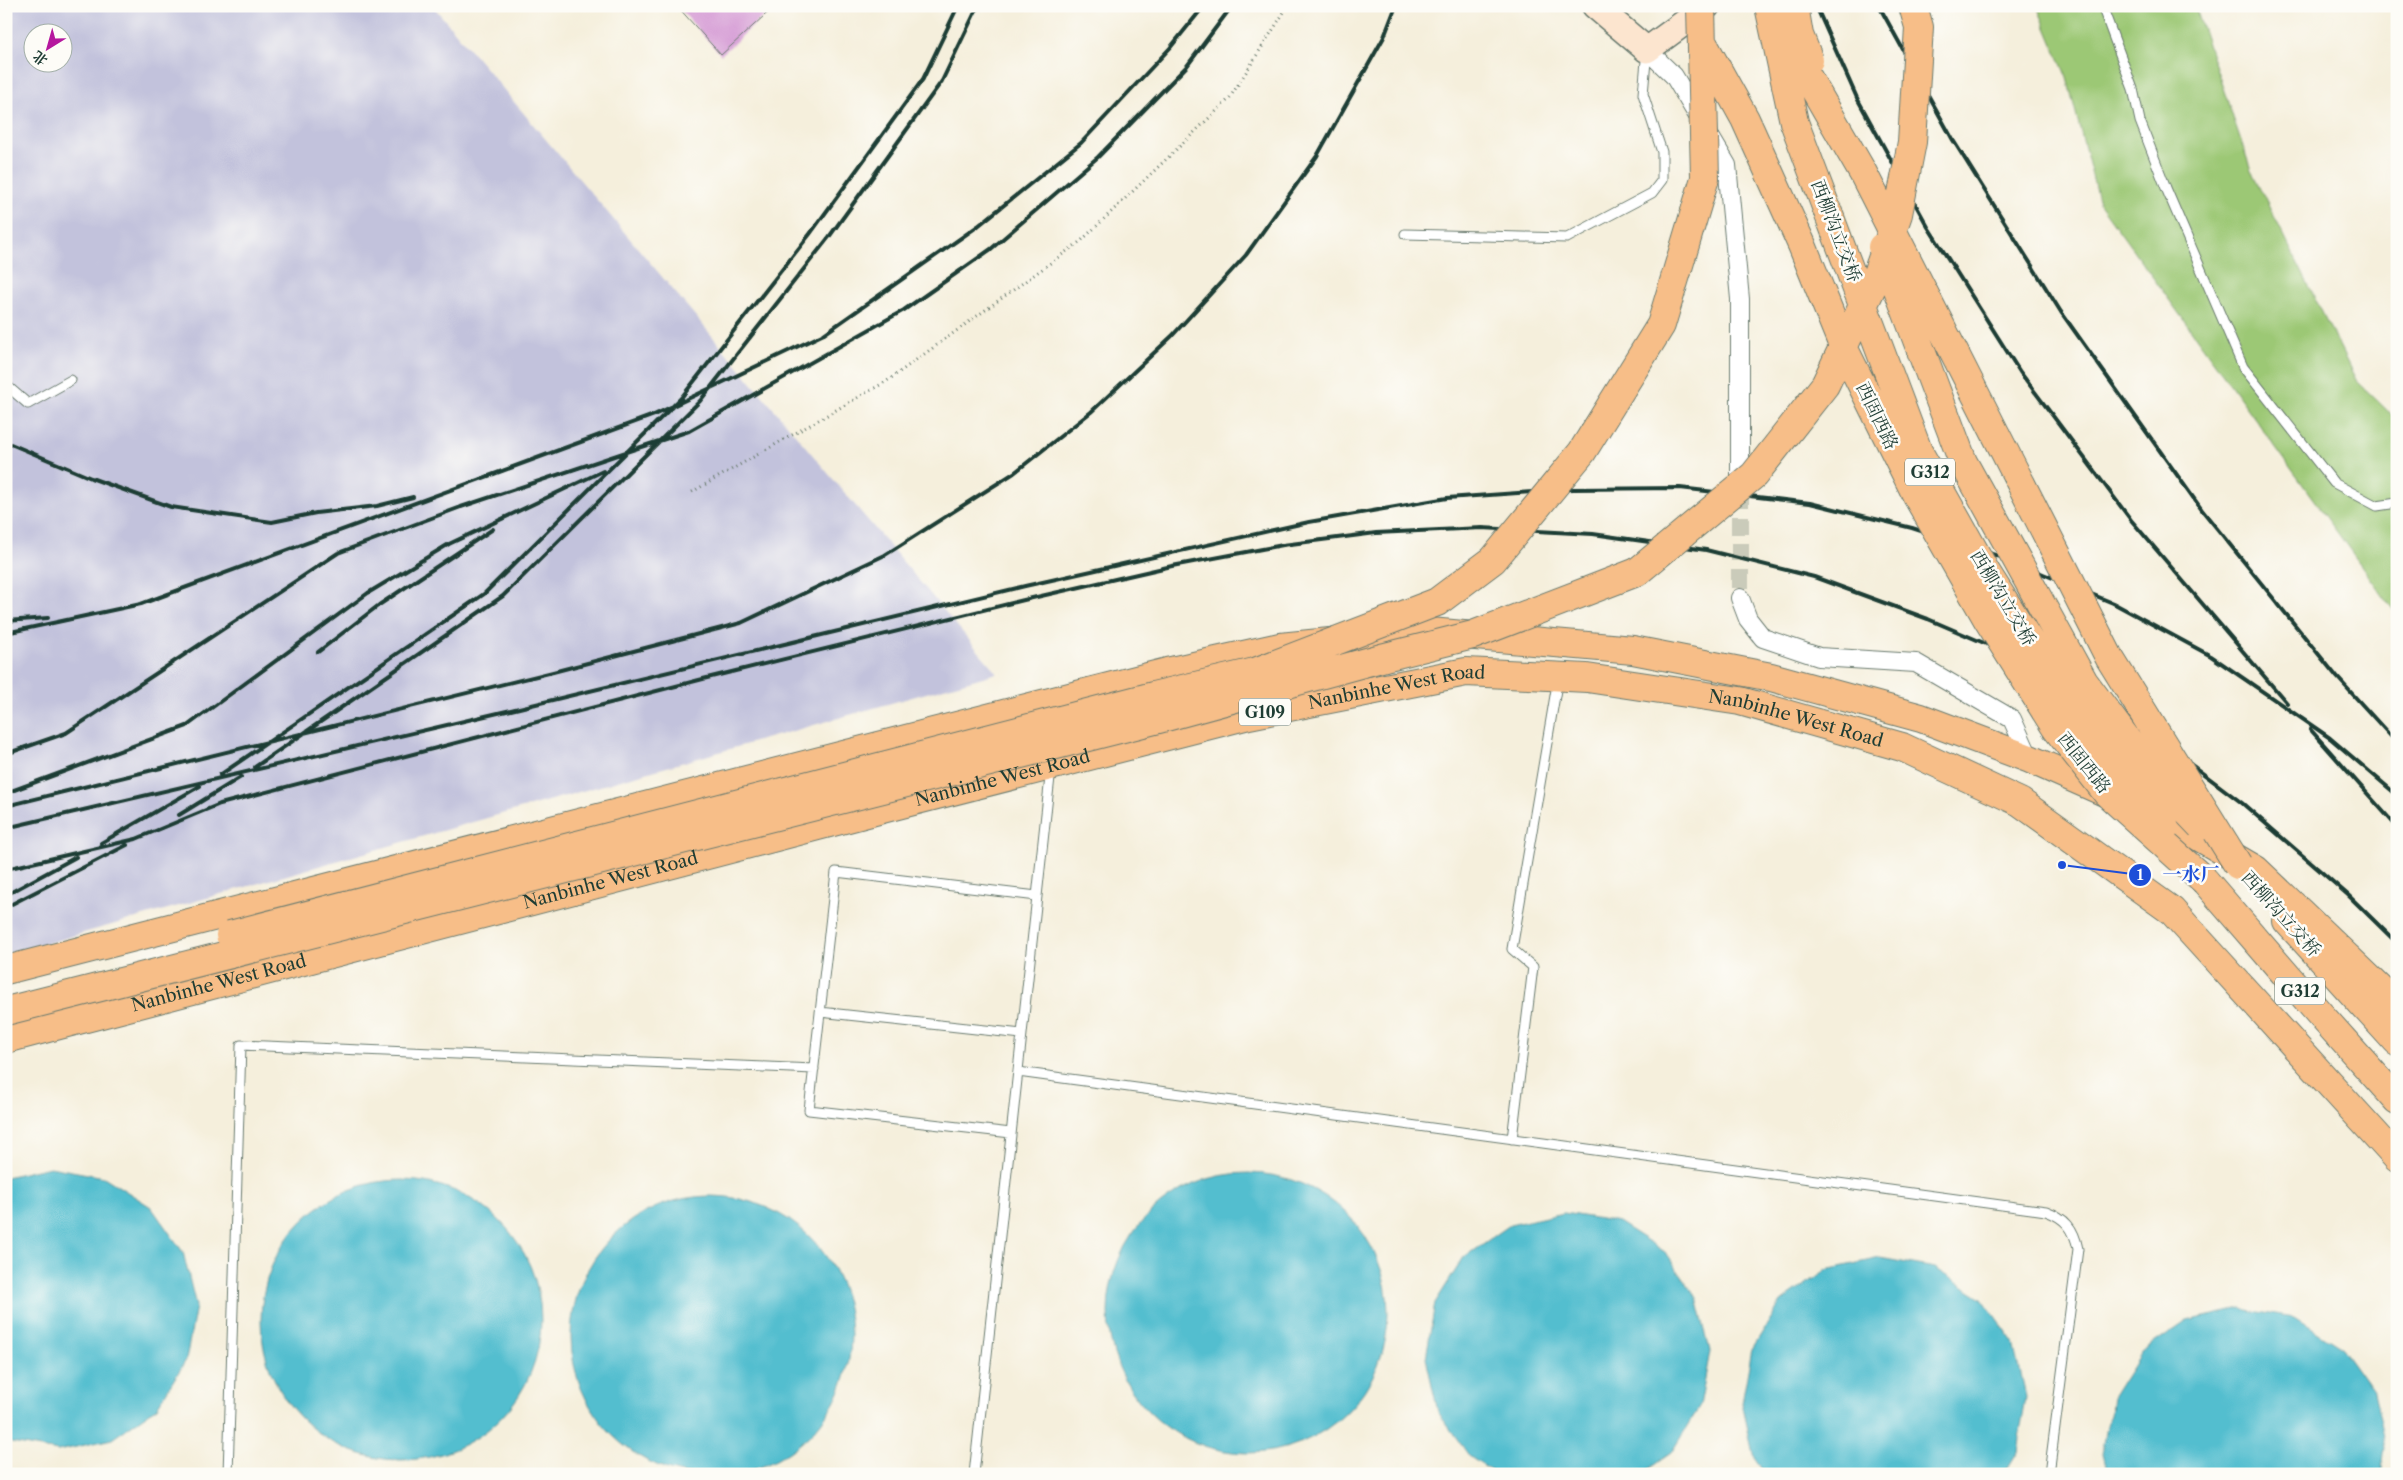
<svg xmlns="http://www.w3.org/2000/svg" width="2403" height="1480" font-family="'Libre Caslon Text','Noto Serif SC',serif">
	<rect width="100%" height="100%" fill="#fdfcf7"/>
	<filter id="ink" filterUnits="userSpaceOnUse"><feTurbulence type="fractalNoise" baseFrequency=".02" numOctaves="2"/><feDisplacementMap in="SourceGraphic" scale="10" xChannelSelector="R" yChannelSelector="G"/><feConvolveMatrix kernelMatrix="1 2 1 2 8 2 1 2 1" color-interpolation-filters="sRGB"/></filter>
	<filter id="wash" filterUnits="userSpaceOnUse"><feTurbulence type="fractalNoise" baseFrequency=".0096" numOctaves="4" result="noise"/><feDisplacementMap in="SourceGraphic" scale="20" xChannelSelector="R" yChannelSelector="G"/><feGaussianBlur stdDeviation="1.12" result="paint"/><feColorMatrix in="noise" values="0 0 0 0 0 0 0 0 0 0 0 0 0 0 0 0 0 1.4 0 .05"/><feComposite in="paint" operator="in"/></filter>
	<g filter="url(#wash)">
		<rect width="100%" height="100%" fill="#f5efdc"/>
		<!-- industrial -->
		<path fill="#c2c2dc" fill-rule="evenodd" d="M6,6H433L997,673L6,955ZM32,32H62V62H32Z"/>
		<!-- green -->
		<path fill="#9cc875" stroke="#5e8254" d="M2037,6H2195L2251,170L2356,380L2397,420V615L2099,203L2067,78Z"/>
		<!-- water -->
		<path fill="#53becf" stroke="#397e82" d="M50,1167L104,1177L151,1207L183,1252L196,1306L186,1360L157,1407L112,1439L58,1451L6,1442V1177Z
			M1108 1313a140 140 0 1 1 280 0a140 140 0 1 1-280 0Z
			M261 1320a140 140 0 1 1 280 0a140 140 0 1 1-280 0Z
			M571 1336a140 140 0 1 1 280 0a140 140 0 1 1-280 0Z
			M1564,1213L1618,1222L1665,1252L1697,1298L1710,1351L1700,1406L1671,1453L1641,1474H1496L1470,1457L1438,1412L1426,1358L1435,1303L1464,1257L1510,1225Z
			M1880,1258L1935,1268L1982,1298L2014,1343L2026,1397L2017,1451L2003,1474H1766L1754,1457L1742,1403L1752,1349L1781,1302L1826,1270Z
			M2240,1309L2295,1318L2342,1348L2374,1393L2386,1447L2382,1474H2107L2102,1454L2112,1399L2141,1353L2187,1321Z"/>
		<g id="blocks">
			<!-- building -->
			<path fill="#d499d4" d="M677,6H775L721,55Z"/>
		</g>
	</g>
	<g filter="url(#ink)">
		<use href="#blocks" fill-opacity="0" stroke="#6a7b6f" stroke-width="1"/>
		<g fill="none" stroke-linecap="round" stroke-linejoin="round">
			<!-- street-tunnel -->
			<path stroke="#cacbba" stroke-width="18" stroke-dasharray="18 9" stroke-linecap="butt" d="M1740,489V598"/>
			<!-- lane casing -->
			<g stroke="#6a7b6f" stroke-width="11">
				<path id="lane" d="M2102,6L2133,89L2140,121L2166,188L2243,367L2334,483L2377,506L2397,503
					M1405,234L1567,238L1652,193L1662,180V152L1643,94L1647,50
					M6,385L28,404L71,380
					M820,1012L1022,1034
					M1018,1072L2046,1211C2065,1218 2074,1228 2078,1249L2049,1474
					M1011,1133L809,1110L836,872L1037,896
					M1512,1139L1533,967L1512,949L1558,678
					M228,1474L241,1045L814,1069
					M974,1474L1051,768"/>
			</g>
			<!-- street casing -->
			<g stroke="#6a7b6f" stroke-width="20">
				<path id="street" d="M1647,50L1674,76L1727,165L1740,299V489
					M1740,598L1748,619L1763,638L1819,657L1916,663L2012,719L2030,759"/>
			</g>
			<!-- secondary casing -->
			<g stroke="#6a7b6f" stroke-width="28">
				<path id="secondary" d="M1595,6L1647,50L1707,6"/>
			</g>
			<!-- highway casing -->
			<g stroke="#6a7b6f" stroke-width="30">
				<g id="highway">
					<path d="M2205,881L2318,1012L2397,1100"/>
					<path d="M2287,921L2397,1042"/>
					<path d="M6,970L1167,672L1280,647L1430,632L1633,650L1771,677L1921,718L2030,759L2179,825L2256,870L2397,1005"/>
					<path id="s1" d="M6,1039L890,807L1249,715L1466,672L1587,678L1740,701L1902,747L2020,802L2172,911L2397,1158"/>
				</g>
			</g>
			<!-- path -->
			<path stroke="#6a7b6f" stroke-width="3" stroke-dasharray="1 4" stroke-linecap="butt" d="M692,492L887,381L1081,241L1229,99L1288,6"/>
			<!-- lane -->
			<use href="#lane" stroke="#fff" stroke-width="9"/>
			<!-- street -->
			<use href="#street" stroke="#fff" stroke-width="18"/>
			<!-- secondary -->
			<use href="#secondary" stroke="#fce5cf" stroke-width="25"/>
			<!-- highway -->
			<use href="#highway" stroke="#f7be88" stroke-width="28"/>
			<!-- rail -->
			<path stroke="#1f3d34" stroke-width="4" d="M1816,6L1857,98L1928,227L2020,372L2131,520L2287,703
				M1879,6L1953,140L2061,312L2202,510L2337,677L2397,743
				M6,442L91,478L171,507L272,522L316,513L377,506L413,497
				M6,621L48,618
				M6,633L141,604L654,415L824,334L978,226L1081,143L1170,48L1204,6
				M318,652L379,605L493,529
				M2310,729L2397,827
				M6,754L66,733L338,553L461,507L689,431L904,310L991,249L1098,157L1187,66L1232,6
				M255,767L503,596L700,401L829,237L942,81L978,6
				M220,775L484,594L681,398L810,234L923,79L958,6
				M6,793L187,726L368,593L449,544L603,471
				M6,806L553,672L741,623L885,555L1014,473L1091,412L1172,336L1246,255L1317,156L1384,37L1396,6
				M179,815L241,777
				M6,828L511,710L1025,586L1309,522L1447,498L1573,489L1680,488L1810,503L1912,528L2007,559L2113,603L2211,656L2330,738L2397,795
				M101,843L200,786
				M6,869L136,839L220,804L703,679L1028,599L1172,566L1283,545L1376,533L1482,528L1593,534L1706,550L1814,577L1928,619L2033,664L2144,729L2242,803L2348,895L2397,943
				M6,895L76,857
				M6,907L127,845"/>
			<!-- highway-bridge casing -->
			<g stroke="#6a7b6f" stroke-width="30" stroke-linecap="butt">
				<path id="highway-bridge" d="M1769,6L1794,122L1918,451L1986,572L2032,645L2096,741L2165,828
					M1794,6L1799,35L1809,60
					M1785,38L1863,173L2109,657L2238,865
					M1704,45L1745,119L1802,245L1846,353L1917,496L1988,620L2056,728L2107,793L2205,881
					M1882,247L1963,462L2084,682L2158,781L2201,826
					M230,935L1153,696L1255,672L1437,602L1493,560L1582,452L1661,325L1705,178L1701,6
					M6,1011L1159,719L1385,657L1473,635L1637,572L1754,475L1825,385L1873,285L1898,214L1912,142L1919,27L1913,6"/>
			</g>
			<!-- highway-bridge -->
			<use href="#highway-bridge" stroke="#f7be88" stroke-width="28"/>
		</g>
	</g>
	<g text-anchor="middle" stroke-width="5" stroke-linejoin="round" paint-order="stroke">
		<!-- shield labels -->
		<g fill="#fdfcf7" stroke="#62766e" stroke-width="1">
			<rect x="1905" y="458.5" width="50" height="27" rx="4"/>
			<rect x="1239" y="698.5" width="52" height="27" rx="4"/>
			<rect x="2275" y="977.5" width="50" height="27" rx="4"/>
		</g>
		<g font-size="16" font-weight="bold" fill="#1f3d34">
			<text x="1930" y="478">G312</text>
			<text x="1265" y="718">G109</text>
			<text x="2300" y="997">G312</text>
		</g>
		<!-- street labels -->
		<g font-size="18" fill="#1f3d34" stroke="#fdfcf7">
			<text transform="translate(1836 231) rotate(69)" y="6">西柳沟立交桥</text>
			<text transform="translate(1877 416) rotate(64)" y="6">西固西路</text>
			<text transform="translate(2003 598) rotate(59)" y="6">西柳沟立交桥</text>
			<text dy="6" stroke="none"><textPath href="#s1" startOffset="1435">Nanbinhe West Road</textPath></text>
			<text dy="6" stroke="none"><textPath href="#s1" startOffset="1840">Nanbinhe West Road</textPath></text>
			<text transform="translate(2084 763) rotate(51)" y="6">西固西路</text>
			<text dy="6" stroke="none"><textPath href="#s1" startOffset="1030">Nanbinhe West Road</textPath></text>
			<text dy="6" stroke="none"><textPath href="#s1" startOffset="625">Nanbinhe West Road</textPath></text>
			<text transform="translate(2281 914) rotate(48)" y="6">西柳沟立交桥</text>
			<text dy="6" stroke="none"><textPath href="#s1" startOffset="220">Nanbinhe West Road</textPath></text>
		</g>
	</g>
	<!-- callouts -->
	<path fill="none" stroke="#1d4ed8" stroke-width="2" d="M2062 865L2140 875"/>
	<g fill="#1d4ed8" stroke="#fdfcf7" stroke-width="2">
		<circle cx="2062" cy="865" r="5"/>
		<circle cx="2140" cy="875" r="12"/>
	</g>
	<g font-size="15" text-anchor="middle" font-weight="bold" fill="#fff">
		<text x="2140" y="880">1</text>
	</g>
	<g font-size="19" text-anchor="middle" font-weight="bold" fill="#1d4ed8" stroke="#fdfcf7" stroke-width="5" stroke-linejoin="round" paint-order="stroke">
		<text x="2191" y="881">一水厂</text>
	</g>
	<!-- margin -->
	<rect width="2403" height="1480" fill="none" stroke="#fdfcf7" stroke-width="25"/>
	<!-- north arrow -->
	<g transform="translate(48 48) rotate(217)"><circle r="24" fill="#fdfcf7" stroke="#a4b0a9"/>
	<path d="M0-4L9 19L0 12L-9 19Z" fill="#b5179e"/>
	<text y="-8" font-size="14" font-weight="bold" text-anchor="middle" fill="#1f3d34">北</text>
	</g>
</svg>
